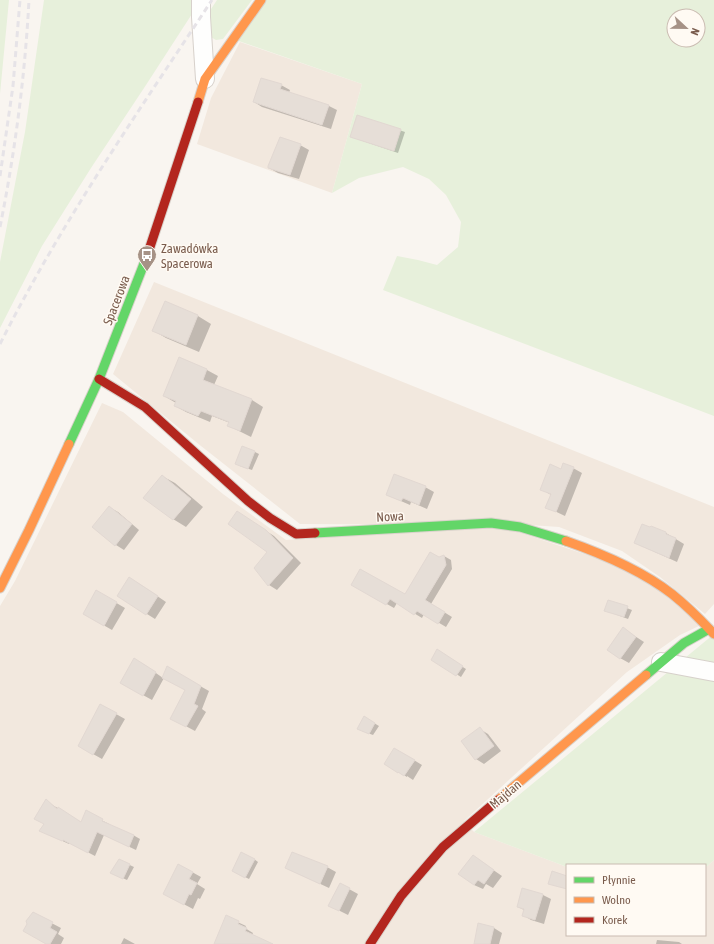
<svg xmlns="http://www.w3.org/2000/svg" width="714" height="944" font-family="'Asap Condensed',sans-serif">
	<rect width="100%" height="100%" fill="#f9f5f0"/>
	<!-- residential -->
	<path fill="#f2e8de" d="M240,42L362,84L332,193L197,144L211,98Z
		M154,282L714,507V604L705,614L660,577L622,551L559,527L530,525L300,524L201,446L113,374Z
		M102,403L123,412L223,494L286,540L491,523L636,571L701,625L680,635L627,672L464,821L474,832L567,867V935H705V868L714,860V944H0V606L15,581Z"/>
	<!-- green -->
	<path fill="#e7f0db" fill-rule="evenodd" d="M0,0H9L0,94Z
		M44,0H201L146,85L91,168L42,246L0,328V262L25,132Z
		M217,0H252L223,39L216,40L209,36L207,15Z
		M261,0H714V416L383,290L397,256L418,260L437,265L458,247L461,222L446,195L429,179L403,167L359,178L332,193L362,84L233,39ZM674,16H698V40H674Z
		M714,634V860L705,868V865H567V867L474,832Z"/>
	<!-- shadow -->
	<path fill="#0003" d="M281,85L290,90L289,93L329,106L337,110L331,129L262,107L254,102Z
		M358,116L405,132L398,153L351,137Z
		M300,145L309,150L299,179L278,173L269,168Z
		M165,303L198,316L211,324L199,352L166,338L154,331Z
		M180,358L207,370L218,376L214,385L252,400L263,407L251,437L229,426L230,423L212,416L210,422L186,412L175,406L176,403L164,396Z
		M255,452L259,454L252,470L240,466Z
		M573,468L582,473L565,516L546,507L551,495L541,489L561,470Z
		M162,476L175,483L203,507L186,527L173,519Z
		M425,487L434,492L427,509L411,502L410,505L387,495Z
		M109,507L118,512L139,530L124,550L116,545L93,527Z
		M245,517L274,536L301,563L277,590L269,585L268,552Z
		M651,527L666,533L684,544L677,562L635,543Z
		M444,556L451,560L452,569L431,604L452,617L446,627L424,614L422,618L397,603L394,608L353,585L405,595Z
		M138,583L166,602L155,619L147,614Z
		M96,591L125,608L112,630L84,614Z
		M608,601L632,610L628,619L609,612Z
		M624,629L644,642L629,663L620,658Z
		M437,651L466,669L461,677L432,659Z
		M143,664L163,678L168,668L209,691L202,709L206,712L195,731L180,723L186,690L164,678L152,700L121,683Z
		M116,714L125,719L102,759L93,754Z
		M364,717L379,726L373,735L362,731Z
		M480,729L488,734L501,751L484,764L476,759Z
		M404,754L422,765L413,780L407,776V777L385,764Z
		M46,801L82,823L86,812L109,824V825L133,835L140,839L136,850L104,835L95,856L70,843L69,844L47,834L45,824Z
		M473,856L502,876L493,888L486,884L483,889L474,885Z
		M254,859L258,862L249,879L233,871Z
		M119,860L134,867L127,880L116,875Z
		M327,867L336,872L329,888L286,868Z
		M192,872L201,877L197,884L205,889L200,899L198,898L193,909L172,898Z
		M349,889L358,894L348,915L338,910Z
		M523,889L543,895L551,899L544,924L531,920L523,915L524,910L518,907Z
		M40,917L61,928L58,934L64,938L61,944H47Z
		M227,917L246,926L245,928L253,933L252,935L262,944H215Z
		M494,928L502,933L499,944H475Z
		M124,938L135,944H121Z
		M657,940L679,942L682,944H656Z"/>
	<!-- building -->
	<path fill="#e6ded7" stroke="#e2d8d2" d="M261,78L282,84L280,89L329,105L322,125L253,102Z
		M357,115L401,129L394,151L350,137Z
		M280,137L301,144L290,175L268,168V166Z
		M165,301L198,315L186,345L152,331Z
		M179,357L207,369L203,380L252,399L240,431L227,426L229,422L201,411L198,416L174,406L176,401L163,396Z
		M242,446L255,451L248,469L235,464Z
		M563,463L574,467L556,512L545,508L551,494L540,490L550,464L561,469Z
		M394,474L426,486L419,505L403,498L401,501L386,495Z
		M162,475L191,499L173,520L143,498Z
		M109,506L132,524L115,546L92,527Z
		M237,511L266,530L293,558L268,586L254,568L267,552L228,524Z
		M642,524L650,527L651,526L666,532V534L676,538L669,558L634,543Z
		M430,552L439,557L444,555L446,565L425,600L445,612L438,624L417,611L414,615L390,599L386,605L351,585L360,569L405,594Z
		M129,577L158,596L146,615L117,596Z
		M96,590L117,602L104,626L83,614Z
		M608,600L628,606L624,617L604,611Z
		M623,627L636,637L620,659L607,650Z
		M437,649L463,666L456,676L431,660Z
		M134,658L156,672L143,696L120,683Z
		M167,666L201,686L194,704L198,706L186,727L170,719L185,690L162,678Z
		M100,704L117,713L93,755L78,746Z
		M364,716L375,723L369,734L357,729Z
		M480,727L494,746L475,760L461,741Z
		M394,748L415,760L404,776L398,772V773L384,764Z
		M46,799L57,809L58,807L81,822L86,810L103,819L102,821L134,835L129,847L97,832L88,853L63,840L62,841L39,831L44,824L34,819Z
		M241,852L255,859L245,878L232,871Z
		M292,852L328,866L320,884L285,868Z
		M473,855L494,870L484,884L478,880L474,885L458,874Z
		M119,859L130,864L123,879L110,873Z
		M178,864L193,872L189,879L197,883L191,895L189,894L184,905L163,894Z
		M552,871L567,876V889L548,884Z
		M340,883L350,888L339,911L328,906Z
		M522,888L543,894L535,920L522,916L524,909L517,907Z
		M33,912L53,922L50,928L57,932L50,944H46L23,931L27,924L26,921Z
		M226,915L239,921L238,924L247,928L245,931L273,944H214Z
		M478,923L494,927L490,944H474Z"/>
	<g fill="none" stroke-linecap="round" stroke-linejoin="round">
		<!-- street casing -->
		<g stroke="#d7d1cb" stroke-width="20">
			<path id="street" d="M201,0V17L205,79
				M661,662L714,672"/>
		</g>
		<!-- fast casing -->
		<g stroke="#d9d2cb" stroke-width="11">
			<path id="fast" d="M69,444L99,379L147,256
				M315,533L491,523L520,527L566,541
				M646,675L684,643L709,629"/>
		</g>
		<!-- slow casing -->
		<g stroke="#d9d2cb" stroke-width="11">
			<path id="slow" d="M198,102L205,79L261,0
				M566,541C603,554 641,570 672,594C687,606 701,620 714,634
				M0,588L29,530L69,444
				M498,800L646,675"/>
		</g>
		<!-- jam casing -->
		<g stroke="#d9d2cb" stroke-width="11">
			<path id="jam" d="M147,256L198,102
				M99,379L145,407L248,501L270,518L296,534L315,533
				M370,944L401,896L443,847L498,800"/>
		</g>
		<!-- street -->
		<use href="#street" stroke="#fefefd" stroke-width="18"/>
		<!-- fast -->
		<use href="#fast" stroke="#63d668" stroke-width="9"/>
		<!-- slow -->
		<use href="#slow" stroke="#ff974d" stroke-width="9"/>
		<!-- jam -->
		<use href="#jam" stroke="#b3261e" stroke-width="9"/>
		<!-- rail -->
		<path stroke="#e6e3e7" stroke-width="3" stroke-dasharray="6 4" stroke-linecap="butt" d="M0,176L13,86L20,0
			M0,227C15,152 25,76 29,0
			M0,344C61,223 138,112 212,0"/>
	</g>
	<!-- icons -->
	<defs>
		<g id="bus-pin" transform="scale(1)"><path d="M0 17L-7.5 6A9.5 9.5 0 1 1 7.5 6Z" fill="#a69286" stroke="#fffaf3"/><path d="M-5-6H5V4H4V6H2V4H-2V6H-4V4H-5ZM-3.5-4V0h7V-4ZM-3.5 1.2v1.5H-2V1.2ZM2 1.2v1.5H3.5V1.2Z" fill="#fff"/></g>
	</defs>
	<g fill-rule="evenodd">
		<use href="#bus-pin" x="147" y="255"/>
	</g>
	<g text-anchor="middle" stroke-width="3" stroke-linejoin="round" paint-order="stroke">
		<!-- poi labels -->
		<g font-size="13" fill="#7a5c4d" stroke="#fffaf3" text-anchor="start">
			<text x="161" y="253">Zawadówka<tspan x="161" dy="15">Spacerowa</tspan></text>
		</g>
		<!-- street labels -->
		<g font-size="13" fill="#7a5c4d" stroke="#fffaf3">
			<text transform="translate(116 300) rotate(-69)" y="5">Spacerowa</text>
			<text transform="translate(390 516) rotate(-3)" y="5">Nowa</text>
			<text transform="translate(505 794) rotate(-40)" y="5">Majdan</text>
		</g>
	</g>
	<!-- legend -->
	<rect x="566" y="864" width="140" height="72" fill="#fffaf3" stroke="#cabbb1"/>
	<rect x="574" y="877" width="20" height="6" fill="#63d668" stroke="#cabbb1"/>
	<text x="602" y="884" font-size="12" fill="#7a5c4d">Płynnie</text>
	<rect x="574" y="897" width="20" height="6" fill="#ff974d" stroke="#cabbb1"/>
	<text x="602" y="904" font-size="12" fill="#7a5c4d">Wolno</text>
	<rect x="574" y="917" width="20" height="6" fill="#b3261e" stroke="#cabbb1"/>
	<text x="602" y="924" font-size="12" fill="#7a5c4d">Korek</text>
	<!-- north arrow -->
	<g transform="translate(686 28) rotate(112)"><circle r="19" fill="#fffaf3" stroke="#cabbb1"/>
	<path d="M0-3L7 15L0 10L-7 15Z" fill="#a69286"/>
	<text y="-6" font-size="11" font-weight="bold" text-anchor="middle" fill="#7a5c4d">N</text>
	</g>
</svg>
